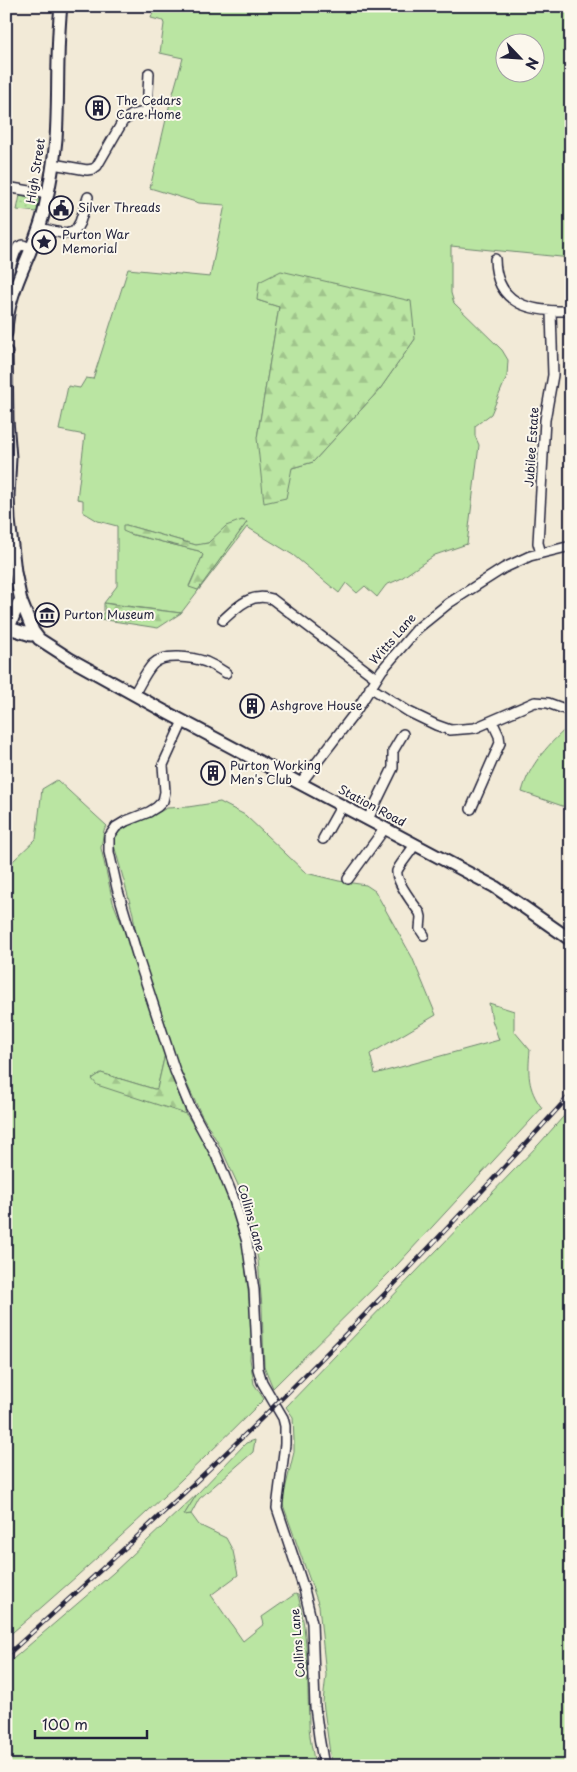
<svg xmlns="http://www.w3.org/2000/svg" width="577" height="1772" font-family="'Playpen Sans',sans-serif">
	<defs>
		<pattern id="forest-firs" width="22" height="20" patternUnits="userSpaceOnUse" patternTransform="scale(1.25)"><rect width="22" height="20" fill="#bae5a2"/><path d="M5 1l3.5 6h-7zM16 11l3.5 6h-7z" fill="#a0c48c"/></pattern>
		<pattern id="garden-dots" width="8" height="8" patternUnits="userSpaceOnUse" patternTransform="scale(1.25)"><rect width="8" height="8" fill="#bae5a2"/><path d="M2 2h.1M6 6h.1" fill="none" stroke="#a0c48c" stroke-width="1.8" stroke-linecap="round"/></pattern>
	</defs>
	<rect width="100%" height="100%" fill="#f2ead7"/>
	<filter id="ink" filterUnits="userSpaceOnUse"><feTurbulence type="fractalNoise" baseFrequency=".02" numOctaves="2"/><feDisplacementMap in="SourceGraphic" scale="10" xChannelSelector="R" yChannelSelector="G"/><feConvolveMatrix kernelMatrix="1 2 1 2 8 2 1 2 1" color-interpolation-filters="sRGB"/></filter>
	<g filter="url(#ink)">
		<!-- grass -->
		<path fill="#bae5a2" stroke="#6e846e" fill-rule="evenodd" d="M155,6H571V258L451,246V293L454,303L502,350L508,360L507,376L491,414L475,426V436L479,445L467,544L435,555L400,579L386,585L377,597L365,586L357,593L346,583L339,593L293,555L247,527L181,613L104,603L117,586V526L98,521L83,512V500L77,499L85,435L59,430L68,386L80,388L86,378L93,379L128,269L210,277L225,205L199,203L150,188L168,111L183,58L160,53L164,24L163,21L151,18ZM504,42H534V72H504ZM257,300L415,339L380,389L313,462L292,468L257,438L279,307ZM247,522L198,590L189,586L203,555L199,551L130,534L123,526L126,525L196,545L208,543L227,526Z
			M571,724V809L522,792C529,764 550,743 571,724Z
			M57,780L107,826L104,830L101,848L113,902L131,948L165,1054L157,1089H154L101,1073L92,1079L131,1095L186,1114L203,1140L227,1193L243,1246L252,1325L250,1359L254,1384L264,1399C181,1482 95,1562 6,1638V878L13,861L36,839L42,789Z
			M220,802L245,815L306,873L339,881L366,885L375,891L412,957L436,1015L370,1054L375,1074L499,1040L492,1020L489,1003L514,1011V1031L530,1050C528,1073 527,1088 542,1108L397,1265L273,1388L264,1366L262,1307L258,1260L250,1221L238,1185L221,1148L201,1114L178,1065L137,940L133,914L114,845L117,831L127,823L149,817L167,808L188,807Z
			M571,1108V1766H357L331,1761L323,1702L326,1675L319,1606L282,1502L294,1452V1441L293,1417L286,1407L539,1144Z
			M197,1494L184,1515L191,1514L199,1525L226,1538L233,1551L238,1575L211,1595L243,1641L264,1624L262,1617L295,1594L298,1595C309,1637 307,1680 309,1723C309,1737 313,1752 315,1766H6V1665L113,1573Z"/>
		<!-- forest -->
		<path fill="url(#forest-firs)" stroke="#6e846e" d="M281,271L411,301L415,339L380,389L313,462L292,468L286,498L264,503L257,438L279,307L257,300L259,282Z
			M242,520L247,522L198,590L189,587L203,555L199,551L130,534L123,531V525H126L196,545L208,543L226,526Z
			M104,603L115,605L181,613L158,628L100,619L104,612Z
			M165,1054L186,1114L97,1085L92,1079L101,1073L154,1089H157Z
			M255,1440L253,1452L199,1499L191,1514L184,1515L197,1494L246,1443Z"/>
		<!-- garden -->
		<path fill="url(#garden-dots)" stroke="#6e846e" d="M20,195L38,199L40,204L38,212L17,210Z"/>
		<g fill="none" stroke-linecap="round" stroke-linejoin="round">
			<!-- street casing -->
			<g stroke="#22223b" stroke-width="12">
				<path id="street" d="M53,164L87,170L93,169L97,166L123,121L132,115L147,111L149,73
					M6,187L48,194
					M39,228L66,234L75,231L80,222L88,197
					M495,259C496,306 532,312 571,311
					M6,279L15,253L18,247L23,245L31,248
					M541,553L538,543L545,420L553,375L551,312
					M223,620C237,607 251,592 272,599L376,678
					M6,639L9,628
					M370,687L409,712L436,725L450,730L475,728L535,702L548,703L570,711
					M134,694C140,685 145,672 153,664C164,653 192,657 206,662C213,665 220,669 226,673
					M183,721L163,765L165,792L163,801L157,807L149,812L126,821L116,827L109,837V852L117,888L139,961L175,1071L190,1107L216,1155L233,1197L247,1242L254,1290L258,1369L262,1382L283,1418L285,1426V1444L277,1508L304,1589L312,1623L315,1707L319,1737L324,1766
					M301,783L354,714L382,670L418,628L449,603L504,568L530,556L571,546
					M471,809L500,743L499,736L492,721
					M368,819L393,768V751L403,734
					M323,839L342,805
					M415,844C411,852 400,864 397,871C395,880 414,905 420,913L421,917L420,929L424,935
					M348,879L385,828"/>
			</g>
			<!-- secondary casing -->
			<g stroke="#22223b" stroke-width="15">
				<path id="secondary" d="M6,333C7,287 36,251 45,207C50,185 54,162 56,139C59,95 56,50 61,6
					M6,352L7,420L10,458L8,495L9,520L15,572L21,601L33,631L39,639L70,659L162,710L495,887L571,940
					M6,627L31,635L35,634
					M9,628L18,604L21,601"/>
			</g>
			<!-- street -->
			<use href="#street" stroke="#fbf7ec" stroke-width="9"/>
			<!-- secondary -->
			<use href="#secondary" stroke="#fbf7ec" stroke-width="11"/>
			<!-- rail casing -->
			<g stroke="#22223b" stroke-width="4.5">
				<path id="rail" d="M6,1656C67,1601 127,1547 186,1491C320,1365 447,1231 571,1094"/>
			</g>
			<!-- rail -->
			<use href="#rail" stroke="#fbf7ec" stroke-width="2.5" stroke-dasharray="8" stroke-linecap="butt"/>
		</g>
	</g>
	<!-- icons -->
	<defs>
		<g id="building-ring" transform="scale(1.25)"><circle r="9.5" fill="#fbf7ec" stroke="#22223b" stroke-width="1.5"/><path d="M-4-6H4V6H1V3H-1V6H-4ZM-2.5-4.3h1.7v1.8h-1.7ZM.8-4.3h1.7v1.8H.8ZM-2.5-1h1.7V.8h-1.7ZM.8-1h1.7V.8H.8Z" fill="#22223b"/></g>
		<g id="civic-ring" transform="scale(1.25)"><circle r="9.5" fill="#fbf7ec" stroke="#22223b" stroke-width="1.5"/><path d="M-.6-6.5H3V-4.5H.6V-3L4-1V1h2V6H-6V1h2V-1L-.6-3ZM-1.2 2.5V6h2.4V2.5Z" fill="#22223b"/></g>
		<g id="sight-ring" transform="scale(1.25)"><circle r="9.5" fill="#fbf7ec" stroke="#22223b" stroke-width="1.5"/><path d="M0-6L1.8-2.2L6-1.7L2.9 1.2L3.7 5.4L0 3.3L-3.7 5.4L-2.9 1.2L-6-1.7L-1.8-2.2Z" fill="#22223b"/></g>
		<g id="museum-ring" transform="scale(1.25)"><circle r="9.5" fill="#fbf7ec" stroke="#22223b" stroke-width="1.5"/><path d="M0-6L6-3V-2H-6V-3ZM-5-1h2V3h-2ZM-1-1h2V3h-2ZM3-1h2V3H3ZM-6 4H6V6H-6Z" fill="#22223b"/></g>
	</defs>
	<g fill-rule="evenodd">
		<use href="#building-ring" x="98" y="108"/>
		<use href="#civic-ring" x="61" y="208"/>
		<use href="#sight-ring" x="44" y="242"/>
		<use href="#museum-ring" x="47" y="615"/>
		<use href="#building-ring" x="252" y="706"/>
		<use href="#building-ring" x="213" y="773"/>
	</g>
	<g text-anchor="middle" stroke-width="4" stroke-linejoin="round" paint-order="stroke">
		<!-- poi labels -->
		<g font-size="12" fill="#22223b" stroke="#fbf7ec" text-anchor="start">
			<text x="116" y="105">The Cedars<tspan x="116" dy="14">Care Home</tspan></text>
			<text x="78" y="212">Silver Threads</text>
			<text x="62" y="239">Purton War<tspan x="62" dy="14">Memorial</tspan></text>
			<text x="64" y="619">Purton Museum</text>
			<text x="270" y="710">Ashgrove House</text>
			<text x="230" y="770">Purton Working<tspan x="230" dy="14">Men's Club</tspan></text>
		</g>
		<!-- street labels -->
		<g font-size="12" fill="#22223b" stroke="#fbf7ec">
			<text transform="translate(36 171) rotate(-81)" y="4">High Street</text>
			<text transform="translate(532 447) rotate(-86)" y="4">Jubilee Estate</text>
			<text transform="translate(393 639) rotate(-49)" y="4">Witts Lane</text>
			<text transform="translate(372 806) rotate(28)" y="4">Station Road</text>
			<text transform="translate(251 1218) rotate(74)" y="4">Collins Lane</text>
			<text transform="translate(298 1643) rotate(-95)" y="4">Collins Lane</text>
		</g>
	</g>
	<!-- margin -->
	<rect width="577" height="1772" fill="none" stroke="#fbf7ec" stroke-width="25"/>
	<rect x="12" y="12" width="552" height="1747" fill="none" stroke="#22223b" stroke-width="2" filter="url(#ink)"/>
	<!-- north arrow -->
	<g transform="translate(520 58) rotate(115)"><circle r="24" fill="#fbf7ec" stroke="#a4a2a5"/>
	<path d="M0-4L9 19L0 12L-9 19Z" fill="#22223b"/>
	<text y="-8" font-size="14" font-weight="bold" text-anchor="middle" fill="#22223b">N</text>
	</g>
	<!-- scale -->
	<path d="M35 1730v8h112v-8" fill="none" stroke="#22223b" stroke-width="2.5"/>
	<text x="42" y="1730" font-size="15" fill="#22223b" stroke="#fbf7ec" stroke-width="4" paint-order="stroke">100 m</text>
</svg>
